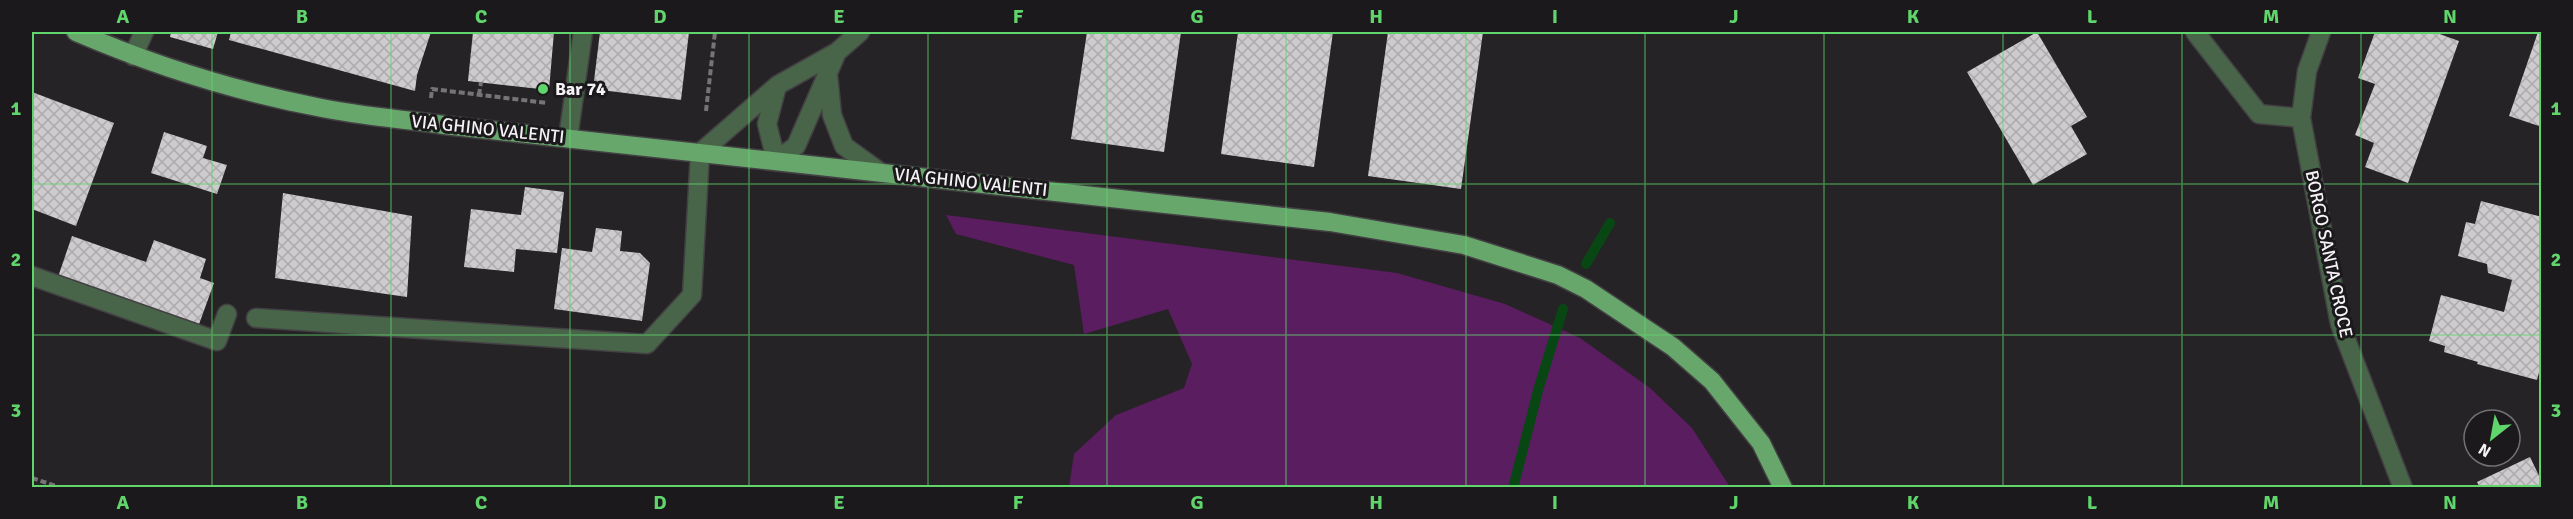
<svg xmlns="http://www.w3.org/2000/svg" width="2573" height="519" viewBox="0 0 2573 519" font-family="Signika,sans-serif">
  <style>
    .grass { fill: #5a1d60 }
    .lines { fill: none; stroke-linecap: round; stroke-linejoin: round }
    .stream { stroke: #084714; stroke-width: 10 }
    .building { fill: url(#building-cross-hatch) }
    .minor-casing { stroke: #434043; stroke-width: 21 }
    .major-casing { stroke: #434043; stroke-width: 21 }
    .path { stroke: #767476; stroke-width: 4; stroke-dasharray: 6 3; stroke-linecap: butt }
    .minor { stroke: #486549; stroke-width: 18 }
    .major { stroke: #68a76c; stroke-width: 18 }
    .grid { fill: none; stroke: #5fd56b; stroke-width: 1.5; stroke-opacity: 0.55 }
    .poi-dot { fill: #5fd56b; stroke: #1c191c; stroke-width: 2 }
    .labels { text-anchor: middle; stroke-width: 6; stroke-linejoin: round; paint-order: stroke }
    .poi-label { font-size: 18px; font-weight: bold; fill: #f5f3f5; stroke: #1c191c; text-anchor: start }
    .street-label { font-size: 18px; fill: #f5f3f5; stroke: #1c191c }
    .neatline { fill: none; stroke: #5fd56b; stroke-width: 2 }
    .grid-label { font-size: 20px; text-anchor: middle; font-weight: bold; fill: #5fd56b }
  </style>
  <defs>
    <pattern id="building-cross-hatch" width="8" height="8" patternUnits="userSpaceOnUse" patternTransform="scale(1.5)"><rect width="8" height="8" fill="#cecbcf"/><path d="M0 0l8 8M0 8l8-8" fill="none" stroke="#adaaae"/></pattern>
  </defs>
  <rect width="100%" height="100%" fill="#262326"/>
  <path class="grass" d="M946 215 1397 273 1505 304 1580 338 1650 388 1692 428 1730 487H1069L1074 454 1116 415 1184 388 1192 364 1168 309 1084 334 1074 265 956 234Z"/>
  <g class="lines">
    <path class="stream" d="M1586 264 1610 223
      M1513 488 1539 387 1563 309"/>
  </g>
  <path class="building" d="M171 32H218L213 49 170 37Z
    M231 32H431L417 75 415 91 229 40Z
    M473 32H554L549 90 468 81Z
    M600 32H689L681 100 593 89Z
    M1087 32H1181L1164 152 1071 139Z
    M1238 32H1333L1314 167 1221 154Z
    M1388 32H1483L1461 189 1368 176Z
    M2037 32 2087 117 2071 126 2087 154 2033 185 1967 72Z
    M2375 32H2434L2459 41 2408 183 2365 167 2374 143 2355 135 2375 84 2358 78Z
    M2538 32H2542V127L2509 116Z
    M32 92 114 123 76 226 32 209Z
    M164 132 207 146 203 158 227 165 217 194 151 173Z
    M525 187 564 192 557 253 516 249 514 272 464 267 471 209 521 215Z
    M283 193 412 216 407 297 275 278Z
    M2481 201 2542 217V361L2537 380 2477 364 2478 362 2444 352 2445 346 2429 341 2441 295 2504 312 2512 280 2488 273 2487 264 2458 256 2466 222 2475 224Z
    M596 228 622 231 620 251 640 253 650 263 642 321 554 309 562 248 592 252Z
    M72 236 146 262 154 240 206 259 200 278 214 283 198 327 58 277Z
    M2530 457 2542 482V488H2480L2477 482Z"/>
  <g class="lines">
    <g class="minor-casing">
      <path id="minor" d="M2195 32 2259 114 2301 118
        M2321 32 2307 71 2301 118 2340 324 2403 488
        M133 56 144 32
        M828 75 832 115 844 146 880 172
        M777 86 767 124 776 160 796 146 837 52
        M568 138 583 32
        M32 276 217 341 227 314
        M256 318 647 344 692 295 700 153 778 85 837 52 860 32"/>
    </g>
    <g class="major-casing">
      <path id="major" d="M76 32C153 65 234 91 317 107 359 116 402 119 444 125L1330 222 1464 245 1558 275 1586 289 1673 347 1712 381 1761 443 1783 488"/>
    </g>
    <path class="path" d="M479 95 481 82
      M431 98 432 89 547 103
      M706 111 715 32
      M32 478 62 488"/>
    <use href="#minor" class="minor"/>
    <use href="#major" class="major"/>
  </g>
  <path class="grid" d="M212 32V488M391 32V488M570 32V488M749 32V488M928 32V488M1107 32V488M1286 32V488M1466 32V488M1645 32V488M1824 32V488M2003 32V488M2182 32V488M2361 32V488M32 184H2542M32 335H2542"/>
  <circle class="poi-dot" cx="543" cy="89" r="6"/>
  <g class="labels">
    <g class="poi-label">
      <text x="555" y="95">Bar 74</text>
    </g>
    <g class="street-label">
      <text transform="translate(488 129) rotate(6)" y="6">VIA GHINO VALENTI</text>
      <text transform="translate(971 182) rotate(6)" y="6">VIA GHINO VALENTI</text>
      <text transform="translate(2329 254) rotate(78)" y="6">BORGO SANTA CROCE</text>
    </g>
  </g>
  <rect width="2573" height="519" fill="none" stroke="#1c191c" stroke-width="66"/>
  <g transform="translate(2492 438) rotate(211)"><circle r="28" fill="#1c191c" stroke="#737073" stroke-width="1.5"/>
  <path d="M0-4.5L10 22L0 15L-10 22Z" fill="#5fd56b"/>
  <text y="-9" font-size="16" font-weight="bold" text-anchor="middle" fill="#f5f3f5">N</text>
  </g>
  <rect x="33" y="33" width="2507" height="453" class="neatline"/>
  <g class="grid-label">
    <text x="123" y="23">A</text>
    <text x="302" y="23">B</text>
    <text x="481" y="23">C</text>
    <text x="660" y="23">D</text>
    <text x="839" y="23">E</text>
    <text x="1018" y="23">F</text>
    <text x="1197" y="23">G</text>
    <text x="1376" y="23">H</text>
    <text x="1555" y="23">I</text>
    <text x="1734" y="23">J</text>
    <text x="1913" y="23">K</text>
    <text x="2092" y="23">L</text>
    <text x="2271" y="23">M</text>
    <text x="2450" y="23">N</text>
    <text x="16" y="115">1</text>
    <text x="2556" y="115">1</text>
    <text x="16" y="266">2</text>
    <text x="2556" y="266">2</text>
    <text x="16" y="417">3</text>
    <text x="2556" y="417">3</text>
    <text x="123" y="509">A</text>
    <text x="302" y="509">B</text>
    <text x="481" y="509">C</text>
    <text x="660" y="509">D</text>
    <text x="839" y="509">E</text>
    <text x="1018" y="509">F</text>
    <text x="1197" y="509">G</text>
    <text x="1376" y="509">H</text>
    <text x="1555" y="509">I</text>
    <text x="1734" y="509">J</text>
    <text x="1913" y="509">K</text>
    <text x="2092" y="509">L</text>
    <text x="2271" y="509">M</text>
    <text x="2450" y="509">N</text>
  </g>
</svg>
